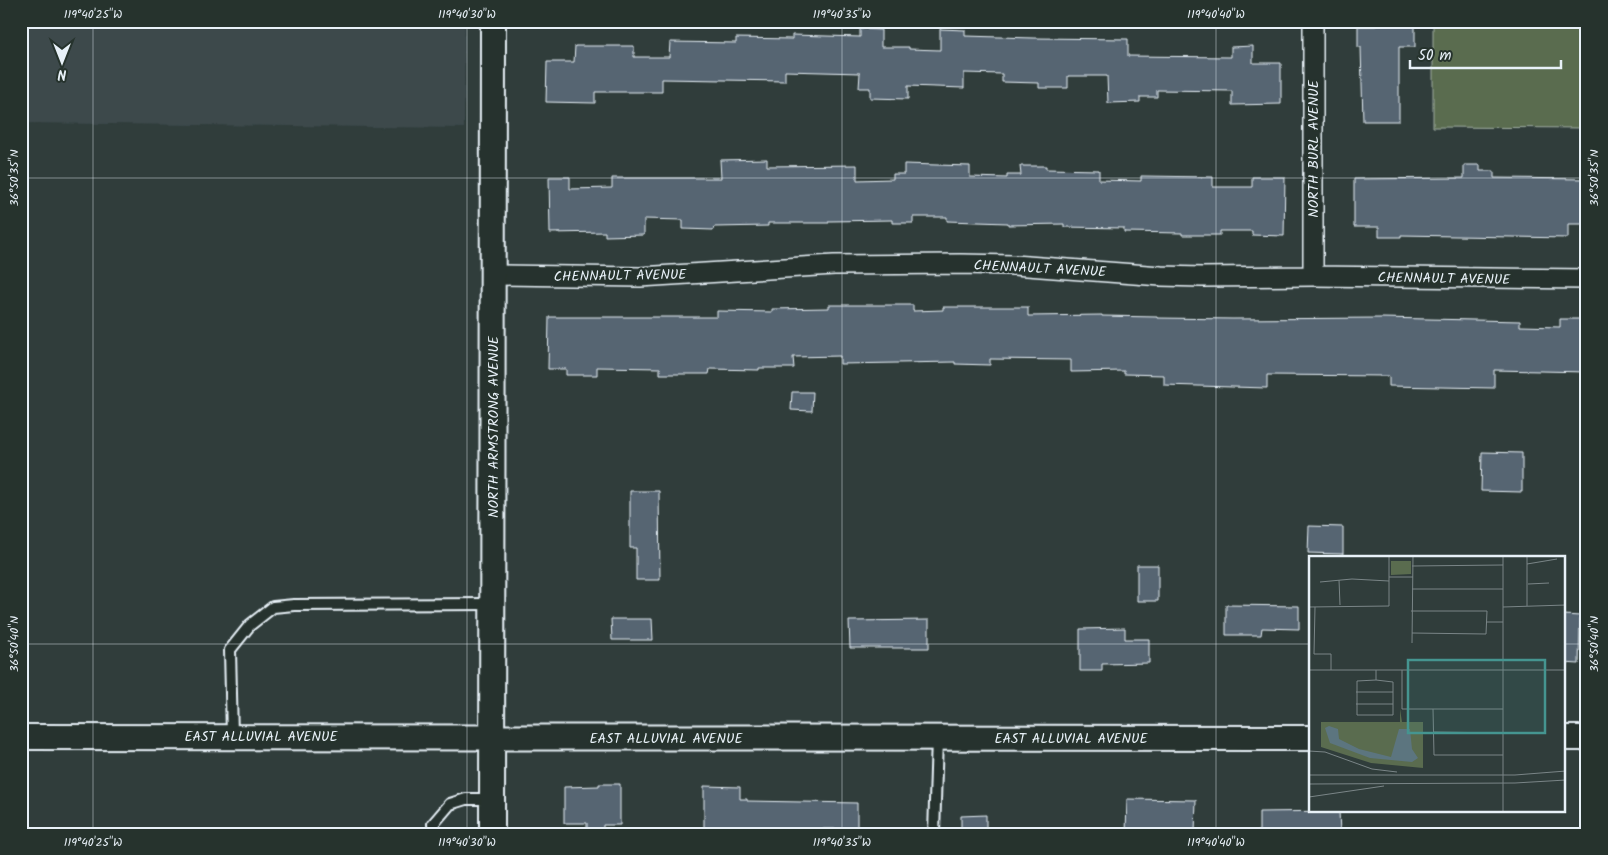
<svg xmlns="http://www.w3.org/2000/svg" width="1608" height="855" viewBox="0 0 1608 855" font-family="Kalam,sans-serif">
  <style>
    .built { fill: #3c494c }
    .green { fill: #5a6c4f; stroke: #a1aea4 }
    .building { fill: #576572; stroke: #e8f1f8 }
    .lines { fill: none; stroke-linecap: round; stroke-linejoin: round }
    .service-casing { stroke: #e8f1f8; stroke-width: 14 }
    .minor-casing { stroke: #e8f1f8; stroke-width: 22 }
    .tertiary-casing { stroke: #e8f1f8; stroke-width: 28 }
    .service { stroke: #26332d; stroke-width: 10 }
    .minor { stroke: #26332d; stroke-width: 19 }
    .tertiary { stroke: #26332d; stroke-width: 24 }
    .ticks { fill: none; stroke: #e8f1f8; stroke-width: 1; stroke-opacity: 0.45 }
    .labels { text-anchor: middle; stroke-width: 4.5; stroke-linejoin: round; paint-order: stroke }
    .street-label { font-size: 14px; fill: #e8f1f8; stroke: #26332d }
    .inset-road { fill: none; stroke: #7a8587; stroke-width: 1 }
    .view { fill: #459590; fill-opacity: 0.15; stroke: #459590; stroke-width: 2.5 }
    .inset-edge { fill: none; stroke: #e8f1f8; stroke-width: 2.5 }
    .neatline { fill: none; stroke: #e8f1f8; stroke-width: 2 }
    .ticks-label { font-size: 12px; text-anchor: middle; fill: #e8f1f8 }
  </style>
  <rect width="100%" height="100%" fill="#303d3b"/>
  <filter id="ink" filterUnits="userSpaceOnUse"><feTurbulence type="fractalNoise" baseFrequency=".02" numOctaves="2"/><feDisplacementMap in="SourceGraphic" scale="10" xChannelSelector="R" yChannelSelector="G"/><feConvolveMatrix kernelMatrix="1 2 1 2 8 2 1 2 1" color-interpolation-filters="sRGB"/></filter>
  <g filter="url(#ink)">
    <path class="built" d="M21 21H465L464 128 21 123Z"/>
    <path class="green" d="M1433 21H1587V128L1433 127Z"/>
    <path class="building" d="M1376 21H1415V47H1399V121H1363L1361 47H1358V26H1376Z
      M860 29 881 30V47H909V49L940 50V29L965 30V36L1033 38 1128 39V56L1231 57V47L1253 46V63H1281V104L1232 105V91L1157 90V97H1140V102L1108 103 1107 76H1068V88H1039V83L1002 82V74L964 73V88L908 86V99L870 98V88H859L860 73 785 71V81L662 79V92H595V103L546 102 547 62H574L575 46H634V57H669L670 42 736 43V38L792 39V35L860 37Z
      M767 159V166L857 165V180L893 179V174H904V164L970 166V177L1007 178V175H1021L1020 166H1046V169L1099 170V180L1141 181V176L1213 177V187H1252V177H1285L1284 236 1252 235V231H1220V235H1182V233L1124 232V228L1064 227V224L1008 225V223L947 221V217H913V223H892V220L829 221V223H768V226L714 227 713 230 683 229V220L644 219V235L605 236V232L550 233 549 177H570V189L612 188V178H721L720 160Z
      M1464 165H1480V171H1494V178L1587 179V224H1568V238L1401 235V237H1379V227H1354V179L1464 178Z
      M829 305H913V311L943 310V307H1028V316L1102 315V316L1157 317V318L1233 319 1382 318 1520 321V326L1560 327V319H1587V372L1494 370V388L1389 386V376L1267 375V388L1164 385V375L1124 374V371L1071 372V360L990 359V365L955 364V362L840 364V356L793 357 794 368H759V370L710 369 709 374H660V368L597 367V375H566V369H548L549 317H717V311L772 312V309L829 308Z
      M792 392H813L812 411 791 410Z
      M1482 452 1522 453V492L1481 491Z
      M630 491H659L660 580H636V548H630Z
      M1309 526 1343 527V554L1308 553Z
      M1137 565H1158V601H1137Z
      M1226 605 1299 606V629L1262 628 1261 635H1226Z
      M1564 615 1580 616 1579 664 1564 663Z
      M611 619H652L653 640H612Z
      M929 620V648H850L849 621Z
      M1125 628V639H1149V663L1102 664V671H1080V629Z
      M599 784H620V825H603V834H587V823H564V787L599 786Z
      M704 786 740 787V799H747V801L857 803V829H823V834H789L790 829H747V834H704Z
      M1127 799 1196 800 1195 833 1146 832V834H1126Z
      M1339 811 1340 834H1259V812Z
      M986 815V834H961V816Z"/>
    <g class="lines">
      <g class="service-casing">
        <path id="service" d="M232 736 230 650 250 625 273 607 294 605 492 604
          M434 834 433 824 450 804 466 799H492
          M934 834 937 738"/>
      </g>
      <g class="minor-casing">
        <path id="minor" d="M1313 21V276
          M493 275 640 277 834 265 960 264 1014 265 1161 276 1202 277 1313 276 1587 279"/>
      </g>
      <g class="tertiary-casing">
        <path id="tertiary" d="M21 737 1310 738
          M1564 738H1587
          M492 834 493 21"/>
      </g>
      <use href="#service" class="service"/>
      <use href="#minor" class="minor"/>
      <use href="#tertiary" class="tertiary"/>
    </g>
  </g>
  <path class="ticks" d="M93 21V834M467 21V834M842 21V834M1216 21V834M21 178H1587M21 644H1310M1564 644H1587"/>
  <g class="labels">
    <g class="street-label">
      <text transform="translate(1313 149) rotate(-90)" y="5">NORTH BURL AVENUE</text>
      <text transform="translate(1040 268) rotate(3)" y="5">CHENNAULT AVENUE</text>
      <text transform="translate(620 275) rotate(-1)" y="5">CHENNAULT AVENUE</text>
      <text transform="translate(1444 278) rotate(1)" y="5">CHENNAULT AVENUE</text>
      <text transform="translate(493 427) rotate(-90)" y="5">NORTH ARMSTRONG AVENUE</text>
      <text x="261" y="741">EAST ALLUVIAL AVENUE</text>
      <text x="666" y="743">EAST ALLUVIAL AVENUE</text>
      <text x="1071" y="743">EAST ALLUVIAL AVENUE</text>
    </g>
  </g>
  <g transform="translate(1309 556)">
    <rect width="256" height="256" fill="#303d3b"/>
    <path d="M82 5H102V18L82 19ZM91 153 93 166H114V212L62 207 12 191V166H91Z" fill="#5a6c4f"/>
    <path d="M20 170 29 173 30 183 50 193 82 201 90 173H101L103 193 109 202 103 206 61 202 21 187 16 172Z" fill="#5c757f"/>
    <path class="inset-road" d="M218 0V50M218 8 248 3M103 10 194 9M80 21H104M30 24 31 49M11 26 43 23 80 25M219 28 240 27M103 33H194M0 51 80 50V0M6 51 5 98H22V114M194 51 257 49M102 55H178L177 78 103 77M178 66H194M103 87 104 0M0 114H257M93 114V153H194M67 124 84 126V159H48V125L67 124V114M47 136H84M47 148H84M124 153 125 199H194M124 176 194 177M0 195 16 196 63 213 88 216M0 219H206L257 215M0 228 206 227 257 224M0 241 75 230M194 256V0"/>
    <path class="view" d="M99 104H236V177H99Z"/>
    <rect width="256" height="256" class="inset-edge"/>
  </g>
  <rect width="1608" height="855" fill="none" stroke="#26332d" stroke-width="55"/>
  <g transform="translate(62 62) rotate(180)" stroke="#26332d" stroke-width="4" paint-order="stroke">
  <path d="M0-4L9 19L0 12L-9 19Z" fill="#e8f1f8"/>
  <text y="-8" font-size="14" font-weight="bold" text-anchor="middle" fill="#e8f1f8">N</text>
  </g>
  <path d="M1410 60v8h151v-8" fill="none" stroke="#e8f1f8" stroke-width="2.5"/>
  <text x="1418" y="60" font-size="15" fill="#e8f1f8" stroke="#26332d" stroke-width="4" paint-order="stroke">50 m</text>
  <rect x="28" y="28" width="1552" height="800" class="neatline"/>
  <g class="ticks-label">
    <text x="93" y="18">119°40'25"W</text>
    <text x="467" y="18">119°40'30"W</text>
    <text x="842" y="18">119°40'35"W</text>
    <text x="1216" y="18">119°40'40"W</text>
    <text transform="translate(1594 178) rotate(-90)" y="4">36°50'35"N</text>
    <text transform="translate(14 178) rotate(-90)" y="4">36°50'35"N</text>
    <text transform="translate(1594 644) rotate(-90)" y="4">36°50'40"N</text>
    <text transform="translate(14 644) rotate(-90)" y="4">36°50'40"N</text>
    <text x="93" y="846">119°40'25"W</text>
    <text x="467" y="846">119°40'30"W</text>
    <text x="842" y="846">119°40'35"W</text>
    <text x="1216" y="846">119°40'40"W</text>
  </g>
</svg>
